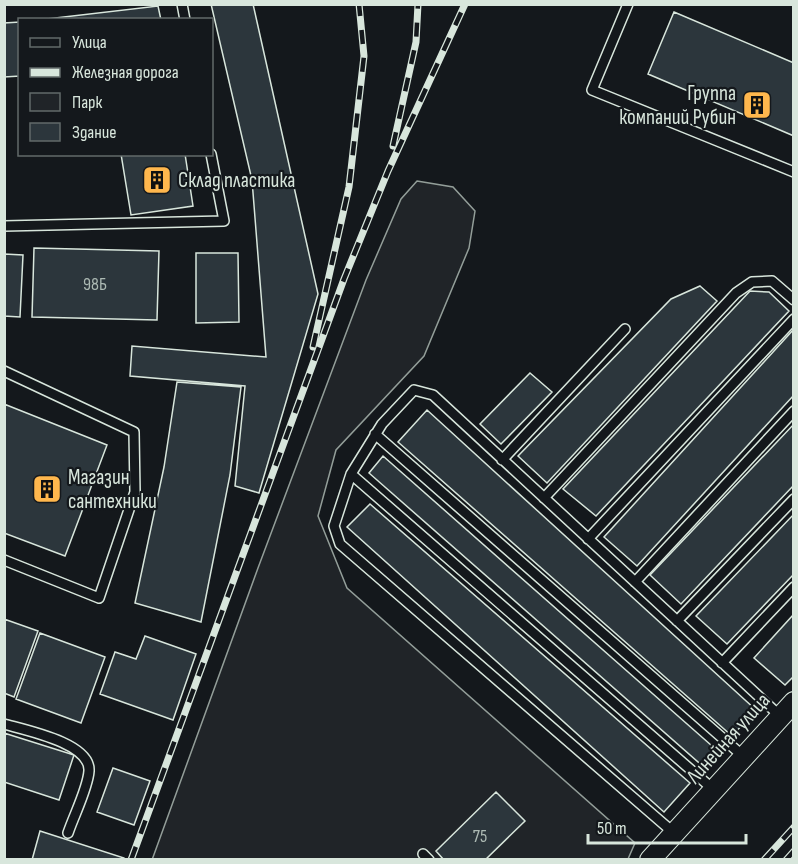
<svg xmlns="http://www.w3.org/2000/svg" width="798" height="864" viewBox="0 0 798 864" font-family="'Sofia Sans Condensed',sans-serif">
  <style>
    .green { fill: #202428; stroke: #939e99; stroke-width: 1.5 }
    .building { fill: #2c363c; stroke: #d8e6dc; stroke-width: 1.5 }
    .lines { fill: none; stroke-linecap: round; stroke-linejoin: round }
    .lane-casing { stroke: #d8e6dc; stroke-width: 12 }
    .street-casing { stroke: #d8e6dc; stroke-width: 22 }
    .lane { stroke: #14181c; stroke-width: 9 }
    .street { stroke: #14181c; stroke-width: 20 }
    .rail-casing { stroke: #d8e6dc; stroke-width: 7 }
    .rail { stroke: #14181c; stroke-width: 4.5; stroke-dasharray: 14; stroke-linecap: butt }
    .labels { text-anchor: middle; stroke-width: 4.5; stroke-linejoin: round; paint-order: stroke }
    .number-label { font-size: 18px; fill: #adbab4 }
    .poi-label { font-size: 21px; fill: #d8e6dc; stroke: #14181c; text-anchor: start }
    .street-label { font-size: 21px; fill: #d8e6dc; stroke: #14181c }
  </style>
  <rect width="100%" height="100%" fill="#14181c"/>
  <path class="green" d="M417 181 453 187 475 211 469 248 424 356 336 450 318 516 347 588 635 843 628 859 152 860 258 568 366 280 401 199Z"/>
  <path class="building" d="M211 4H253L318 294 259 493 235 486 245 386 130 376 132 346 266 357 252 180Z
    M158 6 161 20H38Z
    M674 12 794 63V136L648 74Z
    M20 22V76L4 77V23Z
    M121 154H185L193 206 131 215Z
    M34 248 159 251 157 320 32 317Z
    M196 253H238L239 322 196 323Z
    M4 254 23 255 20 317 4 316Z
    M700 286 717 301 547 483 518 456 671 299Z
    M750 291 769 292 789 311 596 516 563 489Z
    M794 329V395L637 566 604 537Z
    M530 373 552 392 501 444 480 424Z
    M177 382 241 387 230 475 201 622 135 603 164 467Z
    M4 404 107 445 65 556 4 533Z
    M427 410 756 710 732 736 398 442Z
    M794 424V485L681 604 650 575Z
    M383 456 720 753 706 769 369 473Z
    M370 504 690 783 664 812 347 527Z
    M794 514V574L727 644 696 616Z
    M794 614V676L785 685 754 658Z
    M4 619 38 631 14 697 4 693Z
    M40 633 105 657 81 723 16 699Z
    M145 636 196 654 173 720 100 694 115 652 136 659Z
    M4 733 74 755 59 800 4 782Z
    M113 768 150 781 134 825 97 812Z
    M496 792 525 821 485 860H444L436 851Z
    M40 831 124 858V860H32Z"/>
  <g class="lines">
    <g class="lane-casing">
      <path id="lane" d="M182 4 185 20
        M628 4 592 90 794 172
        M4 226 224 221 211 154
        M4 371 134 432 135 492 99 598 4 560
        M375 434 743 756
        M502 460 625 329
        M351 474 714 790
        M544 498 736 293 752 282 772 281 794 300
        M588 539 794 319
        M635 582 794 411
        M677 621 794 499
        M722 663 794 587
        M4 724C25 730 91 743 89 771 88 788 74 815 68 833
        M674 833 340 544 334 526 351 474 382 424 414 390 433 395 780 716
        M423 854 429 860"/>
    </g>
    <g class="street-casing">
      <path id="street" d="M650 860 794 702"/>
    </g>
    <use href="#lane" class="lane"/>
    <use href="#street" class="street"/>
    <g class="rail-casing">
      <path id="rail" d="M393 146 416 42 418 4
        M313 347 349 187 364 56 359 4
        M131 860 344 279 388 171 465 4
        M764 860 794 827
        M786 860 794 851"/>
    </g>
    <use href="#rail" class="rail"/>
  </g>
  <defs>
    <g id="building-square" transform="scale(1.5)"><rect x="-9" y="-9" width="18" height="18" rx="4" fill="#ffb74d" stroke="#14181c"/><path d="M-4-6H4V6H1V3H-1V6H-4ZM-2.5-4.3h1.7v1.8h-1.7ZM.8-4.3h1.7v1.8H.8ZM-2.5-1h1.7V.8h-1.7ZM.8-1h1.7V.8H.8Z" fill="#111"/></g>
  </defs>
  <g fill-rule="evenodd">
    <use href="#building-square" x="757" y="105"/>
    <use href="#building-square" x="157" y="180"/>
    <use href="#building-square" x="47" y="489"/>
  </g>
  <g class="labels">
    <g class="number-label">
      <text x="95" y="290">98Б</text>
      <text x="480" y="842">75</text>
    </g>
    <g class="poi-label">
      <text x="736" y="100" text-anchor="end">Группа<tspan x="736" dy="24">компаний Рубин</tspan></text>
      <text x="178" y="187">Склад пластика</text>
      <text x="68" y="484">Магазин<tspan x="68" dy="24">сантехники</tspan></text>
    </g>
    <g class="street-label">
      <text transform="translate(728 738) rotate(-48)" y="7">Линейная улица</text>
    </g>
  </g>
  <rect width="798" height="864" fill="none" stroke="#d8e6dc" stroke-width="12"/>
  <rect x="18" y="18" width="195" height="138" fill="#14181c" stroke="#626a69" stroke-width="1.5"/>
  <rect x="30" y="38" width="30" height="9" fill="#14181c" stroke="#626a69" stroke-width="1.5"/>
  <text x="72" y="48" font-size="18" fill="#d8e6dc">Улица</text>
  <rect x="30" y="68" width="30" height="9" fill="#d8e6dc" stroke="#626a69" stroke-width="1.5"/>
  <text x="72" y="78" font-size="18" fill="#d8e6dc">Железная дорога</text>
  <rect x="30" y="93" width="30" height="18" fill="#202428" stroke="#626a69" stroke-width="1.5"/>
  <text x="72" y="108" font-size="18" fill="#d8e6dc">Парк</text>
  <rect x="30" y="123" width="30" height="18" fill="#2c363c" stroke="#626a69" stroke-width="1.5"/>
  <text x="72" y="138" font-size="18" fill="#d8e6dc">Здание</text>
  <path d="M588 834v9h158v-9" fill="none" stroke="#d8e6dc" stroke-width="3"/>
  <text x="597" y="834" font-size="18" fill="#d8e6dc" stroke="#14181c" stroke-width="4.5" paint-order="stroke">50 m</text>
</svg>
